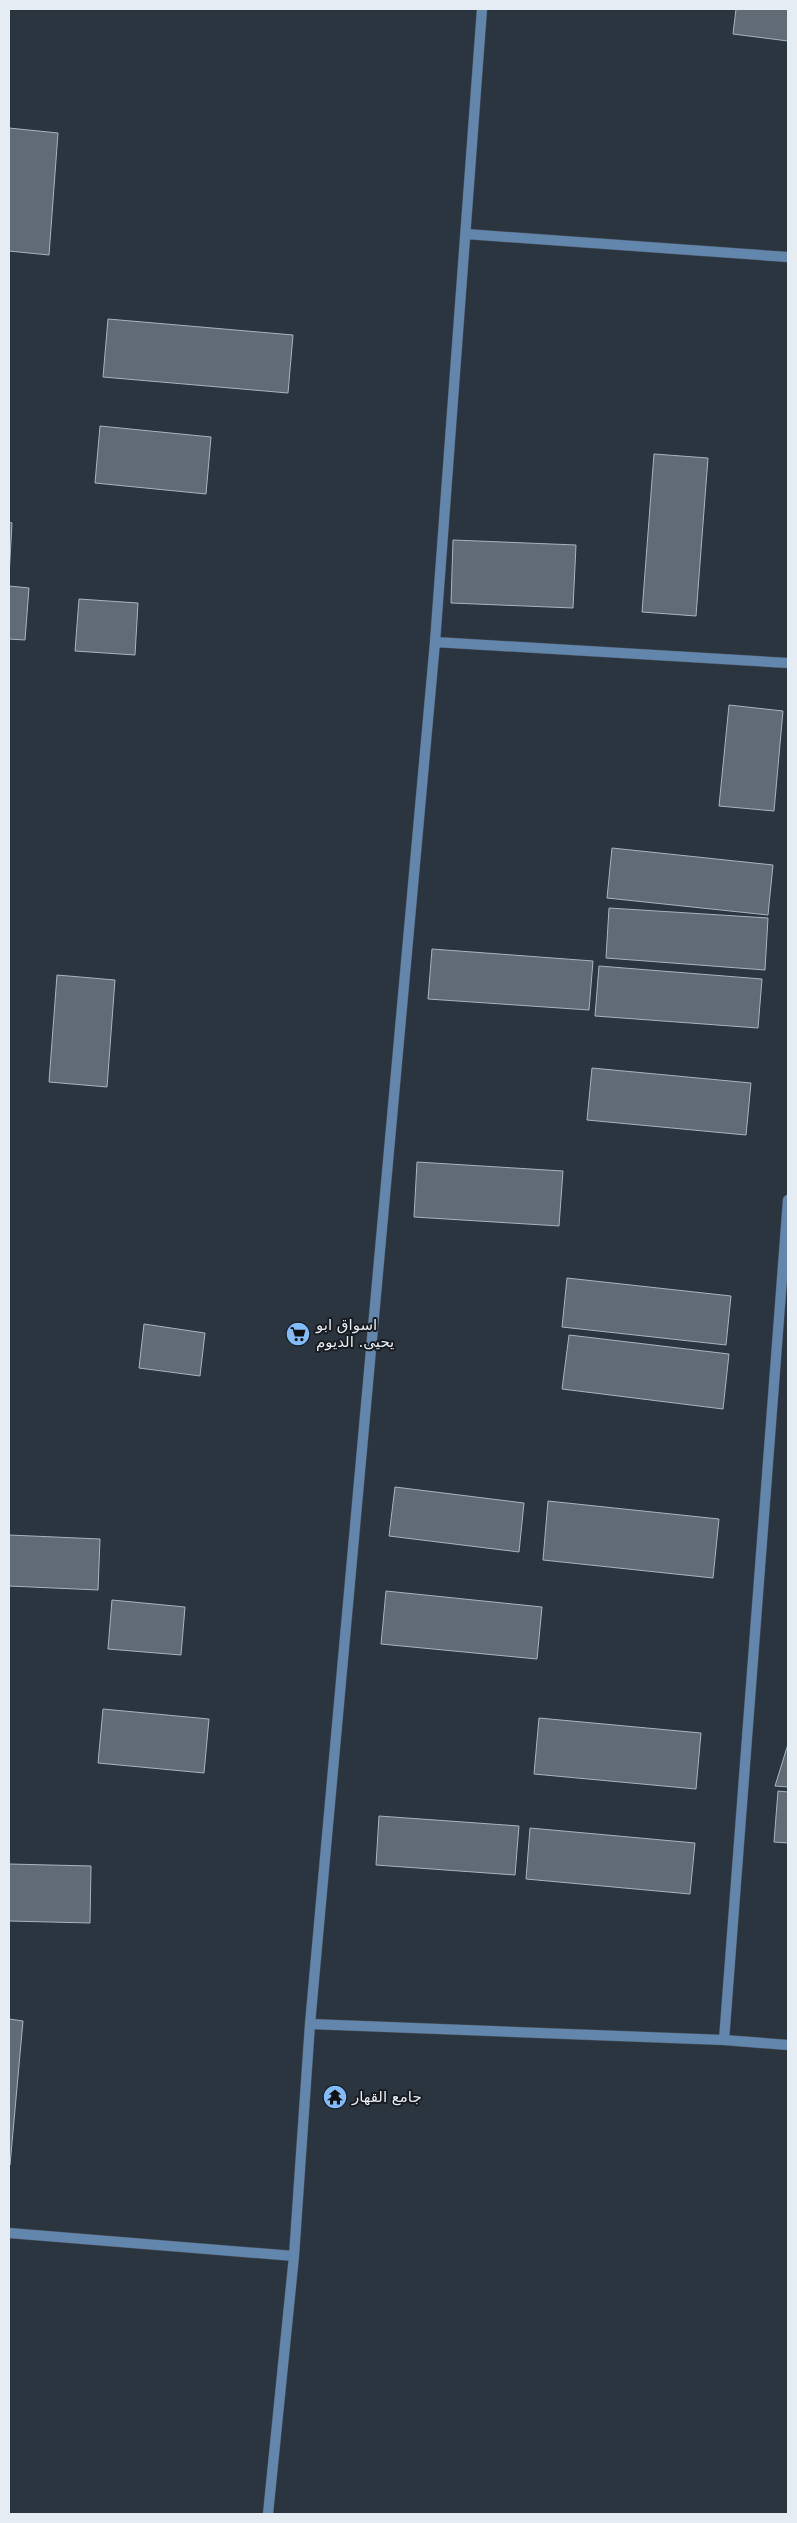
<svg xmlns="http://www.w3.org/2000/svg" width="797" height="2523" viewBox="0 0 797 2523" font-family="'DejaVu Sans',Vazirmatn,sans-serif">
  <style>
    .building { fill: #606b76; stroke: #a8b4c1 }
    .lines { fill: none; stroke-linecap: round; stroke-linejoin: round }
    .street-casing { stroke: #49525c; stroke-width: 11 }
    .street { stroke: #6386ad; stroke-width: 10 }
    .labels { text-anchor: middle; stroke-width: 4; stroke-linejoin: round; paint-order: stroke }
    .poi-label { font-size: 15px; fill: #e6ecf3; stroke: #181c21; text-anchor: start }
  </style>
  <rect width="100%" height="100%" fill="#2b353f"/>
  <path class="building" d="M736 9H788V41L733 34Z
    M9 128 58 133 49 255 9 251Z
    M108 319 293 335 288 393 103 377Z
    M100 426 211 437 206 494 95 483Z
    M654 454 708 458 696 616 642 612Z
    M9 522 12 523 9 577Z
    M453 540 576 545 573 608 451 603Z
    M9 586 29 588 25 640 9 639Z
    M79 599 138 603 135 655 75 651Z
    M729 705 783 711 774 811 719 806Z
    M612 848 773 865 768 915 607 898Z
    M609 908 768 918 765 970 606 958Z
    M432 949 593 961 589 1010 428 999Z
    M599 966 762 979 758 1028 595 1016Z
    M57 975 115 980 107 1087 49 1082Z
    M592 1068 751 1083 746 1135 587 1120Z
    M417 1162 563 1171 559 1226 414 1217Z
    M567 1278 731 1296 726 1345 562 1327Z
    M144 1324 205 1333 200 1376 139 1368Z
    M569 1335 729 1354 723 1409 562 1389Z
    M395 1487 524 1503 519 1552 389 1536Z
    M548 1501 719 1519 713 1578 543 1560Z
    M9 1535 100 1539 98 1590 9 1586Z
    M386 1591 542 1607 537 1659 381 1644Z
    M112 1600 185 1607 181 1655 108 1649Z
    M103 1709 209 1719 204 1773 98 1763Z
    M539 1718 701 1733 696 1789 534 1774Z
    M788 1744V1787L775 1786Z
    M778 1791 788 1792V1843L774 1842Z
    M379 1816 519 1826 515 1875 376 1865Z
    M530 1828 695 1843 690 1894 526 1879Z
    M9 1864 91 1866 90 1923 9 1921Z
    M9 2019 23 2021 10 2165 9 2164Z"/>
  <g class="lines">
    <g class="street-casing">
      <path id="street" d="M466 234 788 257
        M435 642 788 663
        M310 2024 724 2040 788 2045
        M724 2040 788 1200
        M9 2233 294 2256
        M268 2514 294 2256 310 2024 435 642 482 9"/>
    </g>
    <use href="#street" class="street"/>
  </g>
  <defs>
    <g id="supermarket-disc" transform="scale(1.25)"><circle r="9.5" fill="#82bcfa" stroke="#181c21"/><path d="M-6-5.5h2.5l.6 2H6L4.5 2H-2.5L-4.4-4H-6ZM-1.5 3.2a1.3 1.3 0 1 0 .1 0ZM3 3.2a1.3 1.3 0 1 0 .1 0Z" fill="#111"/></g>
    <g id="temple-disc" transform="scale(1.25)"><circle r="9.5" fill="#82bcfa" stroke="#181c21"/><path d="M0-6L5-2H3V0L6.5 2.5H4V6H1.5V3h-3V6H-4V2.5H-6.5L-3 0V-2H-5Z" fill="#111"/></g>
  </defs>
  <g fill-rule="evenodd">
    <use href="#supermarket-disc" x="298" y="1334"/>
    <use href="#temple-disc" x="335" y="2097"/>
  </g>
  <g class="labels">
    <g class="poi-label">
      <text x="316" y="1330">اسواق ابو<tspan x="316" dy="17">يحيى. الديوم</tspan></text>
      <text x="352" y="2102">جامع القهار</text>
    </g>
  </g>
  <rect width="797" height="2523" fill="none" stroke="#e6ecf3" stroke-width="20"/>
</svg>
